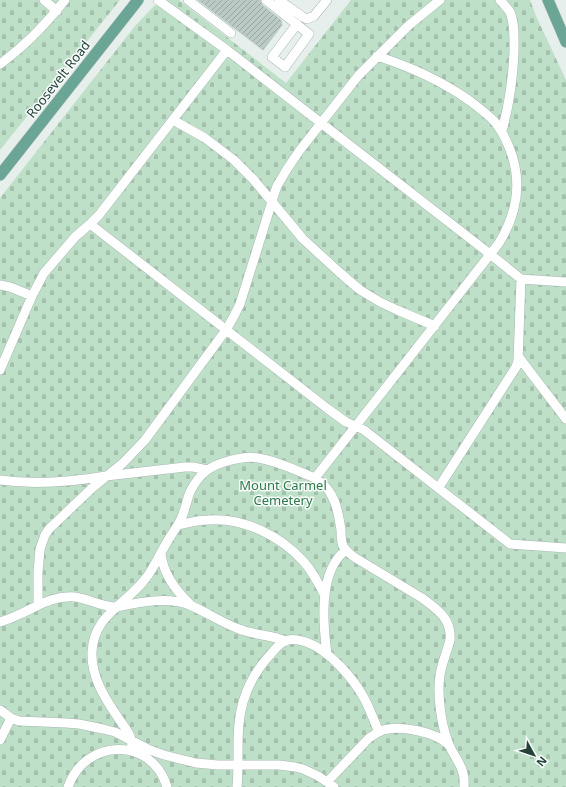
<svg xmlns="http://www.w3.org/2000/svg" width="566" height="787" viewBox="0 0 566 787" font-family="'Noto Sans',sans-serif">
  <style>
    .cemetery { fill: url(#cemetery-stones) }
    .building { fill: url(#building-hatch); stroke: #b8c9c2 }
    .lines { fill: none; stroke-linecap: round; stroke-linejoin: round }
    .minor-casing { stroke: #a8b8b2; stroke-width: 10 }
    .major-casing { stroke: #c2cac8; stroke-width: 12 }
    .minor { stroke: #fff; stroke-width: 9 }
    .major { stroke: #6aa596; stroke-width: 11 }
    .labels { text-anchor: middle; stroke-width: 3; stroke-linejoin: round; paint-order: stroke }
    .street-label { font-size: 13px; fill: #24423a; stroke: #f7fbf9 }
    .park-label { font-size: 13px; fill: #2d7a4b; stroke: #f7fbf9 }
  </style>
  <defs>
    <pattern id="cemetery-stones" width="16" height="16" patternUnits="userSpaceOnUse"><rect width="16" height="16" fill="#bfe0c8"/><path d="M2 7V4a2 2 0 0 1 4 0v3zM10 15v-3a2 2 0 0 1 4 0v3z" fill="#a4c1ad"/></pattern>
    <pattern id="building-hatch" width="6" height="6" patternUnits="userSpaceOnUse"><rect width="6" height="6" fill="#bbcac4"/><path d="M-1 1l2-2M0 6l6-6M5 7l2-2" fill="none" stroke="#98a6a0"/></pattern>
  </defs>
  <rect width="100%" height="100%" fill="#e6efeb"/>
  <path class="cemetery" d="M0 0H120L0 150Z
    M163 0H179L286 83 351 0H530L536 16 566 80V787H0V198L135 26 154 6 159 4Z"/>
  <path class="building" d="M198 0H260L262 5 281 20 282 25 263 50Z"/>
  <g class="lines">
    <g class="minor-casing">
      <path id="minor" d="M44 0 57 11
        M158 0 227 50
        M188 0 231 33
        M266 0 309 34 285 67 272 57 297 24
        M279 0 303 17 307 19 314 16 327 0
        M500 0C504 4 507 8 510 12 515 24 514 39 514 52 513 79 509 105 502 131
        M0 64C25 46 46 24 65 0
        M173 120 205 138 234 160 253 179 303 239 339 272 360 290 380 302 397 310 435 326
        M566 282 521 279 490 254 227 50 99 215 90 224 328 409 346 422 364 430 510 544 566 548
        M0 285 10 287 32 296
        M518 356 566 419
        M0 370 32 296 44 273 75 237 90 224
        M315 478 499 243C518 212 523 181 509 147 505 137 501 129 494 121 487 114 478 107 470 101 442 81 411 67 377 56
        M0 480C35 485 71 482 106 476 133 473 159 470 185 467H193L207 470
        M439 487 516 367 518 361 521 279
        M178 525C188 523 198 520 208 520 243 517 281 536 304 562 313 572 319 584 325 596
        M161 553C163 574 175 590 190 604
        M38 604V572L40 549 45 535 49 529 92 488 123 463 145 440 226 330 234 316 240 304 274 195 277 186 287 169 300 150 358 76 408 26 430 8 440 0
        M0 622C7 620 14 617 20 614 38 606 54 595 75 597 89 599 102 607 117 607 140 602 169 596 192 606 208 613 222 623 239 629 254 635 271 635 286 641
        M327 654C323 624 318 571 346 550
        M0 710 11 718 19 721 66 723 79 724 103 729 115 732 150 750 164 755 196 763 218 765H279L295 767 303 769 318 776 327 782 334 787
        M0 740 11 718
        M132 751C132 747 132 743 131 739 129 731 121 723 117 716 104 697 91 676 92 652 94 614 126 605 146 578 154 568 159 555 166 544 170 536 176 529 180 521 185 512 186 502 190 492 199 474 209 466 228 461 239 458 248 456 258 458 278 461 297 471 315 478 335 490 338 510 341 530 341 535 341 541 343 546 346 551 350 554 354 557L422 598C437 609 452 619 450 640 447 651 442 663 440 675 437 693 441 724 448 742 454 759 466 766 464 787
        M327 782 369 738C373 735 378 732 383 730 401 725 436 732 449 745
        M68 787C85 738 152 736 167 787
        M237 787C238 776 238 765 238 754 238 735 238 720 243 702 248 685 257 669 270 655 274 650 279 644 285 641 292 638 300 640 306 642 329 650 353 678 364 698 370 709 374 721 379 732"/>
    </g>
    <g class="major-casing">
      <path id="major" d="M548 0 566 42
        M0 175 138 0"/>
    </g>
    <use href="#minor" class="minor"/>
    <use href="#major" class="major"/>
  </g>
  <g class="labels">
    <g class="street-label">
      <text transform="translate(58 79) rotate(-52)" y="5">Roosevelt Road</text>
    </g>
    <g class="park-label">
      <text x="283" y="490">Mount Carmel<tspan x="283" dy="15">Cemetery</tspan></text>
    </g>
  </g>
  <g transform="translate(534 755) rotate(130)" stroke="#f7fbf9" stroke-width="3" paint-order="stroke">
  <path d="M0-3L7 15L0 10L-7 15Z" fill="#24423a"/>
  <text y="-6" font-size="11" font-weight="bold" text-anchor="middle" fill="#24423a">N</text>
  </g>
</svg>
